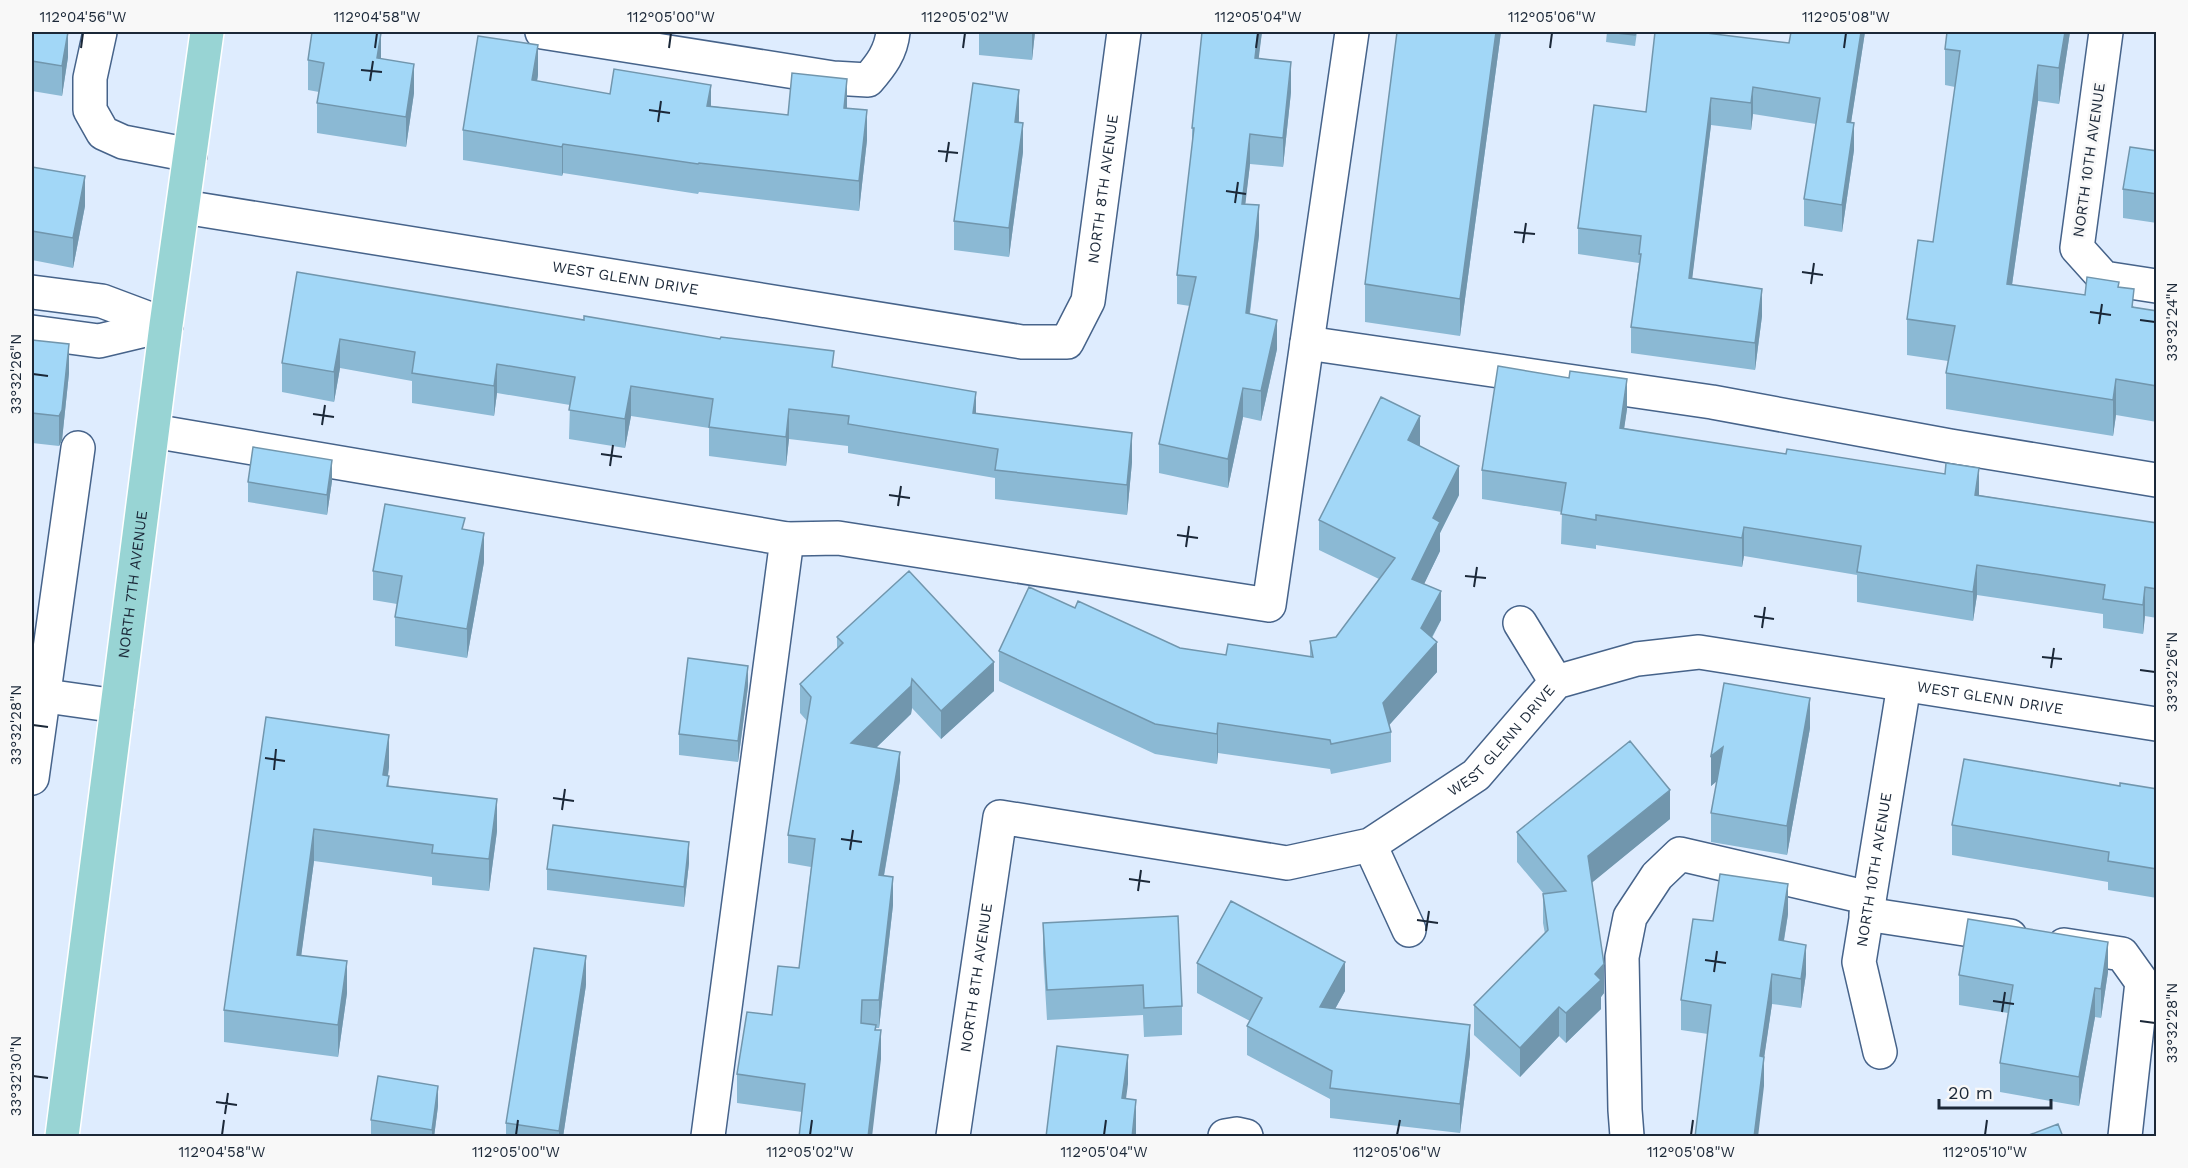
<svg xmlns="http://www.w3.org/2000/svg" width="2188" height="1168" viewBox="0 0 2188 1168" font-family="'Work Sans',sans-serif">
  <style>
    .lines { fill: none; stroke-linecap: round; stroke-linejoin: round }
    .minor-casing { stroke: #46638a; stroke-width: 36 }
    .major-casing { stroke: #fff; stroke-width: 36 }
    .minor { stroke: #fff; stroke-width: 33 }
    .major { stroke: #98d4d4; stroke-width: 33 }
    .wall { fill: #8bb9d4 }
    .shaded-wall { fill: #7196ad }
    .building { fill: #a2d7f7; stroke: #7196ad; stroke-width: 1.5 }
    .ticks { fill: none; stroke: #1b2838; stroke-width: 2 }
    .labels { text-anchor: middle; stroke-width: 5; stroke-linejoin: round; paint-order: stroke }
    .street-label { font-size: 15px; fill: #1b2838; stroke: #f8f8f8 }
    .neatline { fill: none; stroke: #1b2838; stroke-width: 2 }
    .ticks-label { font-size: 15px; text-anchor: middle; fill: #1b2838 }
  </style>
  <rect width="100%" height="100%" fill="#deecfe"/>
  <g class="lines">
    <g class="minor-casing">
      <g id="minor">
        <path d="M100 32 90 78V110L103 133 123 142 190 155"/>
        <path d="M542 32 833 78 868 80C881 65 891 52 893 32"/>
        <path d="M2106 32 2077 248 2104 278 2156 286"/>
        <path id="s1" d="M184 207 1022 342H1067L1088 301 1124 32"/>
        <path d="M32 292 102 301 166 325"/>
        <path d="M32 332 99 341 166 325"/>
        <path d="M1307 343 1712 402 1950 446 2156 480"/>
        <path d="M153 431 787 539 708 1136"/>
        <path d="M787 539 838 538 1269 605 1352 32"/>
        <path d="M1520 623 1556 682"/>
        <path d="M32 694 117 706"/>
        <path d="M32 778 78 448"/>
        <path d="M1370 845 1409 930"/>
        <path d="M1866 914 2010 936"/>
        <path d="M2064 945 2122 954 2142 982 2125 1136"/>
        <path id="s2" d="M1880 1052 1859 962 1904 685"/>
        <path id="s3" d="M953 1136 1000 817 1287 863 1370 845 1476 775 1556 682 1637 659 1699 652 2156 724"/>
        <path d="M1225 1136 1237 1134 1246 1136"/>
        <path d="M1627 1136 1625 1110 1622 957 1630 917 1657 876 1680 854 1869 898"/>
      </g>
    </g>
    <g class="major-casing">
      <g id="major">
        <path id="s4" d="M62 1136 166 325 207 32"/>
      </g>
    </g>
    <use href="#minor" class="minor"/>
    <use href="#major" class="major"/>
  </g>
  <path class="wall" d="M32 32H68V57L62 96 32 91Z
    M979 32H1035L1032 60 979 55Z
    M1202 32H1262L1258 59 1291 92 1283 167 1250 164 1245 204 1259 235 1250 314 1277 349 1261 421 1243 417 1228 488 1159 473V444L1190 306 1177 304V275L1192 150V128Z
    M1397 32H1501L1460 336 1365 322V284Z
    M1607 32H1637L1635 46 1606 42Z
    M1791 32H1865L1851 122 1854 150 1842 232 1804 226V199L1816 124 1753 114 1751 130 1711 125 1692 278 1762 316 1755 370 1631 353V327L1639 263 1578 254V228L1646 112 1789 43Z
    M1947 32H2070L2059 104 2038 101 2012 285 2085 295 2119 287 2134 307 2157 311V422L2116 415 2113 436 1946 409V373L1948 361 1907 355V319L1933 242 1955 87 1945 85V49Z
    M381 59 414 93 406 147 317 133V103L319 92 308 90V60Z
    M538 75 537 81 610 94 788 115 847 108 867 140 859 211 699 192 698 194 563 173 562 176 463 160V130Z
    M1019 119V122L1023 152 1009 257 954 250V221Z
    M2157 151V223L2123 218V189Z
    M32 167 85 206 73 268 32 260Z
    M297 272 834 367 976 414 1132 462 1127 515 995 499V478L848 453V446L789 439 786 466 709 456V428L631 416 625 448 569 439 570 405 497 393 494 416 412 403V381L340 368 334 402 282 392V363Z
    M32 340 69 373 62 440 59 446 32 443Z
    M1569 378 1627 409 1624 428 1979 495 2157 523V618L2145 616 2143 634 2103 628V614L1977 595 1973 621 1857 602V575L1744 556 1742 567 1596 545V549L1561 544 1562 512 1482 499V470Z
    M1420 446 1459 495 1440 533V551L1424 584 1441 620 1432 638 1437 672 1389 725 1391 732V762L1331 774 1330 769 1218 753 1217 764 1155 754 999 681V651L1075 608 1180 648 1226 655 1310 657V641L1336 637 1379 579 1319 550V520Z
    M332 481 327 515 248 502V482Z
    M465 530 484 562 467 658 395 646V617L397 604 373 600V571Z
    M837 637 994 691 941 739 912 708 911 714 876 748 900 780 884 876 893 905 879 1028H876L881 1059 802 1112 737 1103V1074L799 968 811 867 788 863V835L807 721 800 713V684L837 649Z
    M748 686 738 762 679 755V734Z
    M266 717 389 767 388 776 389 786 497 831 489 891 432 885V877L314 861 301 956 347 993 338 1057 224 1042V1010Z
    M1810 728 1787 855 1711 842V813L1717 781 1711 786V756Z
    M2120 786 2157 789V898L2108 890V882L1952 855V825Z
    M1670 819 1592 882 1604 993 1601 997V1009L1566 1043 1559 1036 1520 1077 1474 1035V1005L1545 934 1543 923V894H1544L1517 862V832Z
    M689 863 684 907 547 890V869Z
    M1788 914 1784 941 1806 974 1801 1008 1772 1004 1764 1057V1086L1708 1034 1681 1030V1000L1713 921Z
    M1043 923 1182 1006V1035L1144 1037 1143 1015 1047 1020 1043 953Z
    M1197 963 1345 991 1335 1009 1470 1054 1460 1133 1330 1118V1099L1247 1055V1026L1250 1021 1197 993Z
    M2108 972 2101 1018 2095 1017 2079 1106 2000 1092V1063L2008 1013 1959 1005V975Z
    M586 985 563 1137H506V1123Z
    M438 1106 434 1137H371V1120Z"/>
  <path class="shaded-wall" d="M68 32V57L62 96V66Z
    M1032 32H1035L1032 60Z
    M1258 32H1262L1255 88V58Z
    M1496 32H1501L1460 336V299Z
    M1861 32H1865L1847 149V122Z
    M2065 32H2070L2059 104V68Z
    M381 33V62L377 58Z
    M538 45V75L532 110V80Z
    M1291 62V92L1283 167V138Z
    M414 64V93L406 147V117Z
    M2038 65V101L2007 320V284Z
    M847 79V109L844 108Z
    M711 85V114L707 106Z
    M1753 87V114L1751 130V103Z
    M1019 90V119L1015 151V122Z
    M1711 98V125L1689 305V278Z
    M867 110V140L859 211V181Z
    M1023 123V152L1009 257V228Z
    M1854 123V150L1842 232V205Z
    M1250 134V164L1242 233V204Z
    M563 144V173L562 176V147Z
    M85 176V206L73 268V238Z
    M1259 205V235L1246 342V313Z
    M1762 289V316L1755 370V343Z
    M1277 320V349L1261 421V391Z
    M340 339V368L334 402V372Z
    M69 344V373L62 440 59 446V416Z
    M497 364V393L494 416V386Z
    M1627 379V409L1620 457V428Z
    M2116 379V415L2113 436V400Z
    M631 386V416L625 448V419Z
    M1243 388V417L1228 488V459Z
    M976 392V421L973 413Z
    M789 409V439L786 466V437Z
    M1420 416V446L1408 470V440Z
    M1132 433V462L1127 515V485Z
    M332 460V481L327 515V495Z
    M1459 466V495L1440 533V551L1412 609V579L1433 518Z
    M1979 468V498L1975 495Z
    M1744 527V556L1742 567V538Z
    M484 533V562L467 658V629Z
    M1977 565V595L1973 621V592Z
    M2145 587V616L2143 634V605Z
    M1441 591V620L1421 657V628Z
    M1437 642V672L1383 732V703Z
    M994 662V691L941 739V711Z
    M748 666V686L738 762V741Z
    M912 679V708L911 714 851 772V743Z
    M1810 698V728L1787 855V826Z
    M1218 723V753L1217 764V734Z
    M389 735V767L383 807V775Z
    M1723 747V776L1711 786V756Z
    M900 752V780L879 904V875Z
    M1670 790V819L1588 886V856Z
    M497 799V831L489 891V859Z
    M314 829V861L297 987V955Z
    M689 842V863L684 907V887Z
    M893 877V905L879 1028V1000Z
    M1788 884V914L1779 970V940Z
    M2108 942V972L2101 1018V989Z
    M1806 945V974L1801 1008V979Z
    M586 956V985L563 1137H559V1131Z
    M347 961V993L338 1057V1025Z
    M1345 962V991L1320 1036V1007Z
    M1604 964V993L1601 997V1009L1566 1043V1013L1595 974Z
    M1772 974V1004L1760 1086V1056Z
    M2095 988V1017L2079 1106V1077Z
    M1559 1007V1036L1520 1077V1048Z
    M1470 1025V1054L1460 1133V1104Z
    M881 1030V1059L872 1137H868Z
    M1128 1055V1084L1122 1128V1098Z
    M1764 1057V1086L1758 1137H1754Z
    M438 1086V1106L434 1137H432V1130Z
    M1136 1100V1137H1132Z"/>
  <path class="building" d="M32 32H68L62 66 32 61Z
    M312 32H373L381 33 377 58 414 64 406 117 317 103 324 63 308 60Z
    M1202 32H1258L1255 58 1291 62 1283 138 1250 134 1242 204 1259 205 1246 313 1277 320 1261 391 1243 388 1228 459 1159 444 1196 277 1177 275 1194 128H1192Z
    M1397 32H1496L1460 299 1365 284Z
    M1606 32H1636L1635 35Z
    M1655 32H1698L1789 43 1791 32H1861L1847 122 1854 123 1842 205 1804 199 1820 98 1753 87 1751 103 1711 98 1689 278 1762 289 1755 343 1631 327 1641 254H1639L1641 236 1578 228 1594 105 1646 112Z
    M1947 32H2065L2059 68 2038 65 2007 284 2085 295 2087 277 2119 282 2118 287 2134 289 2132 307 2157 311V386L2116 379 2113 400 1946 373 1955 326 1907 319 1918 240 1933 242 1960 51 1945 49Z
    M478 36 538 45 532 80 610 94 614 69 711 85 707 106 788 115 792 73 847 79 844 108 867 110 859 181 699 163 698 164 563 144 562 147 463 130Z
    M973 83 1019 90 1015 122 1023 123 1009 228 954 221Z
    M2130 147 2157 151V194L2123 189Z
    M32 167 85 176 73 238 32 231Z
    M297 272 584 320V316L720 339 721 337 834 351 832 367 976 392 973 413 1132 433 1127 485 995 470 998 449 848 424 849 416 789 409 786 437 709 427 713 399 631 386 625 419 569 410 575 377 497 364 494 386 412 373 415 352 340 339 334 372 282 363Z
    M32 340 69 344 62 410 59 416 32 413Z
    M1498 366 1569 378 1570 371 1627 379 1620 428 1786 454 1787 449 1945 474 1946 463 1979 468 1975 495 2157 523V589L2145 587 2143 605 2103 599 2105 585 1977 565 1973 592 1857 572 1861 546 1744 527 1742 538 1596 515V520L1561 514 1566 483 1482 470Z
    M1381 397 1420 416 1408 440 1459 466 1433 518 1440 522 1412 579 1441 591 1421 628 1437 642 1383 703 1391 732 1331 744 1330 740 1218 723 1217 734 1155 724 999 651 1029 587 1075 608 1078 601 1180 648 1226 655 1228 644 1313 657 1310 641 1336 637 1395 558 1319 520Z
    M253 447 332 460 327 495 248 482Z
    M385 504 465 518 462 529 484 533 467 629 395 617 402 576 373 571Z
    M909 571 994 662 941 711 912 679 911 686 851 743 900 752 879 875 893 877 879 1000H862L861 1023 876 1025 875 1030H881L868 1137H799L805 1084 737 1074 747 1012 772 1015 778 966 799 968 815 839 788 835 811 697 800 684 843 643 837 637Z
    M688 658 748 666 738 741 679 734Z
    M1724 683 1810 698 1787 826 1711 813 1723 747 1711 756Z
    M266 717 389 735 383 775 389 776 387 786 497 799 489 859 432 853 433 845 314 829 297 955 347 961 338 1025 224 1010Z
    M1630 741 1670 790 1588 856 1604 964 1595 974 1601 980 1566 1013 1559 1007 1520 1048 1474 1005 1548 930 1543 894 1566 891 1517 832Z
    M1964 759 2120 786V783L2157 789V869L2108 861 2109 852 1952 825Z
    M553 825 689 842 684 887 547 869Z
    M1720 874 1788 884 1779 940 1806 945 1801 979 1772 974 1760 1056 1764 1057 1754 1137H1695L1711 1005 1681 1000 1693 919 1713 921Z
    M1231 901 1345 962 1320 1007 1470 1025 1460 1104 1330 1088 1332 1071 1247 1026 1262 998 1197 963Z
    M1178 916 1182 1006 1144 1008 1143 985 1047 990 1043 923Z
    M1968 919 2108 942 2101 989 2095 988 2079 1077 2000 1063 2013 985 1959 975Z
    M534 948 586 956 559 1131 506 1123Z
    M1057 1046 1128 1055 1122 1098 1136 1100 1132 1137H1046Z
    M378 1076 438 1086 432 1130 371 1120Z
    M2058 1124 2063 1137H2024Z"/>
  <path class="ticks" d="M81 48 83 33M375 48 377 33M669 48 671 33M963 48 965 33M1256 48 1258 33M1550 48 1552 33M1844 48 1846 33M361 70 382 72M370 81 373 61M649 110 670 113M658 122 661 101M938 151 958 153M946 162 949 142M1226 191 1246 194M1235 203 1238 182M1514 232 1535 234M1523 243 1526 223M1802 272 1823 275M1811 284 1814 263M2090 312 2111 315M2140 320 2155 322M2099 324 2102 304M33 374 48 376M313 414 334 417M322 425 325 405M601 454 622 457M610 466 613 445M889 495 910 498M898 506 901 486M1177 535 1198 538M1186 547 1189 526M1465 576 1486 578M1474 587 1477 567M1754 616 1774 619M1762 628 1765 607M2042 657 2062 659M2051 668 2054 648M2140 670 2155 672M33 725 48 727M265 758 285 761M274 770 276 749M553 798 574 801M562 810 565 789M841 839 862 842M850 850 853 830M1129 879 1150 882M1138 891 1141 870M1417 920 1438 923M1426 931 1429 911M1705 960 1726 963M1714 972 1717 951M1993 1001 2014 1004M2002 1012 2005 992M2140 1021 2155 1023M33 1076 48 1078M216 1102 237 1105M225 1114 228 1093M222 1135 224 1120M516 1135 518 1120M810 1135 812 1120M1104 1135 1106 1120M1397 1135 1400 1120M1691 1135 1693 1120M1985 1135 1987 1120"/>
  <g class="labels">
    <g class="street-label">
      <text transform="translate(2089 160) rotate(-82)" y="5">NORTH 10TH AVENUE</text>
      <text dy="5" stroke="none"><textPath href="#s1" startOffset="1053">NORTH 8TH AVENUE</textPath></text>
      <text dy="5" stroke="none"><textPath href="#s1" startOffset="447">WEST GLENN DRIVE</textPath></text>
      <text dy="5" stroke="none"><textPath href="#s4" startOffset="556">NORTH 7TH AVENUE</textPath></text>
      <text dy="5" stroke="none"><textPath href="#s3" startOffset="1389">WEST GLENN DRIVE</textPath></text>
      <text dy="5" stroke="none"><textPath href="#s3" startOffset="867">WEST GLENN DRIVE</textPath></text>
      <text dy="5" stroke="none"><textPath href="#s2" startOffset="186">NORTH 10TH AVENUE</textPath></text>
      <text dy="5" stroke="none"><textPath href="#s3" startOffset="160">NORTH 8TH AVENUE</textPath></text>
    </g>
  </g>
  <rect width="2188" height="1168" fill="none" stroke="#f8f8f8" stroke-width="66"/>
  <path d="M1939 1099v9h112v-9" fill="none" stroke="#1b2838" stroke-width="3"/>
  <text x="1948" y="1099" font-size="18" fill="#1b2838" stroke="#f8f8f8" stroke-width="4.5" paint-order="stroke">20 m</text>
  <rect x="33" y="33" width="2122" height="1102" class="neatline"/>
  <g class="ticks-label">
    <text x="83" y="22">112°04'56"W</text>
    <text x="377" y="22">112°04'58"W</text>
    <text x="671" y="22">112°05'00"W</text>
    <text x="965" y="22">112°05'02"W</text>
    <text x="1258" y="22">112°05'04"W</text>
    <text x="1552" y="22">112°05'06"W</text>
    <text x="1846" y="22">112°05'08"W</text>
    <text transform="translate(2172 322) rotate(-90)" y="5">33°32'24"N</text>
    <text transform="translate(16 374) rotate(-90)" y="5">33°32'26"N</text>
    <text transform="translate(2172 672) rotate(-90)" y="5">33°32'26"N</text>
    <text transform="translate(16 725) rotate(-90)" y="5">33°32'28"N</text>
    <text transform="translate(2172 1023) rotate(-90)" y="5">33°32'28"N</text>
    <text transform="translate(16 1076) rotate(-90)" y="5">33°32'30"N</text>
    <text x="222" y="1157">112°04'58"W</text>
    <text x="516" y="1157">112°05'00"W</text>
    <text x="810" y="1157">112°05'02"W</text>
    <text x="1104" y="1157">112°05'04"W</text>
    <text x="1397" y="1157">112°05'06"W</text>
    <text x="1691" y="1157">112°05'08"W</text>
    <text x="1985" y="1157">112°05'10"W</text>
  </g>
</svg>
